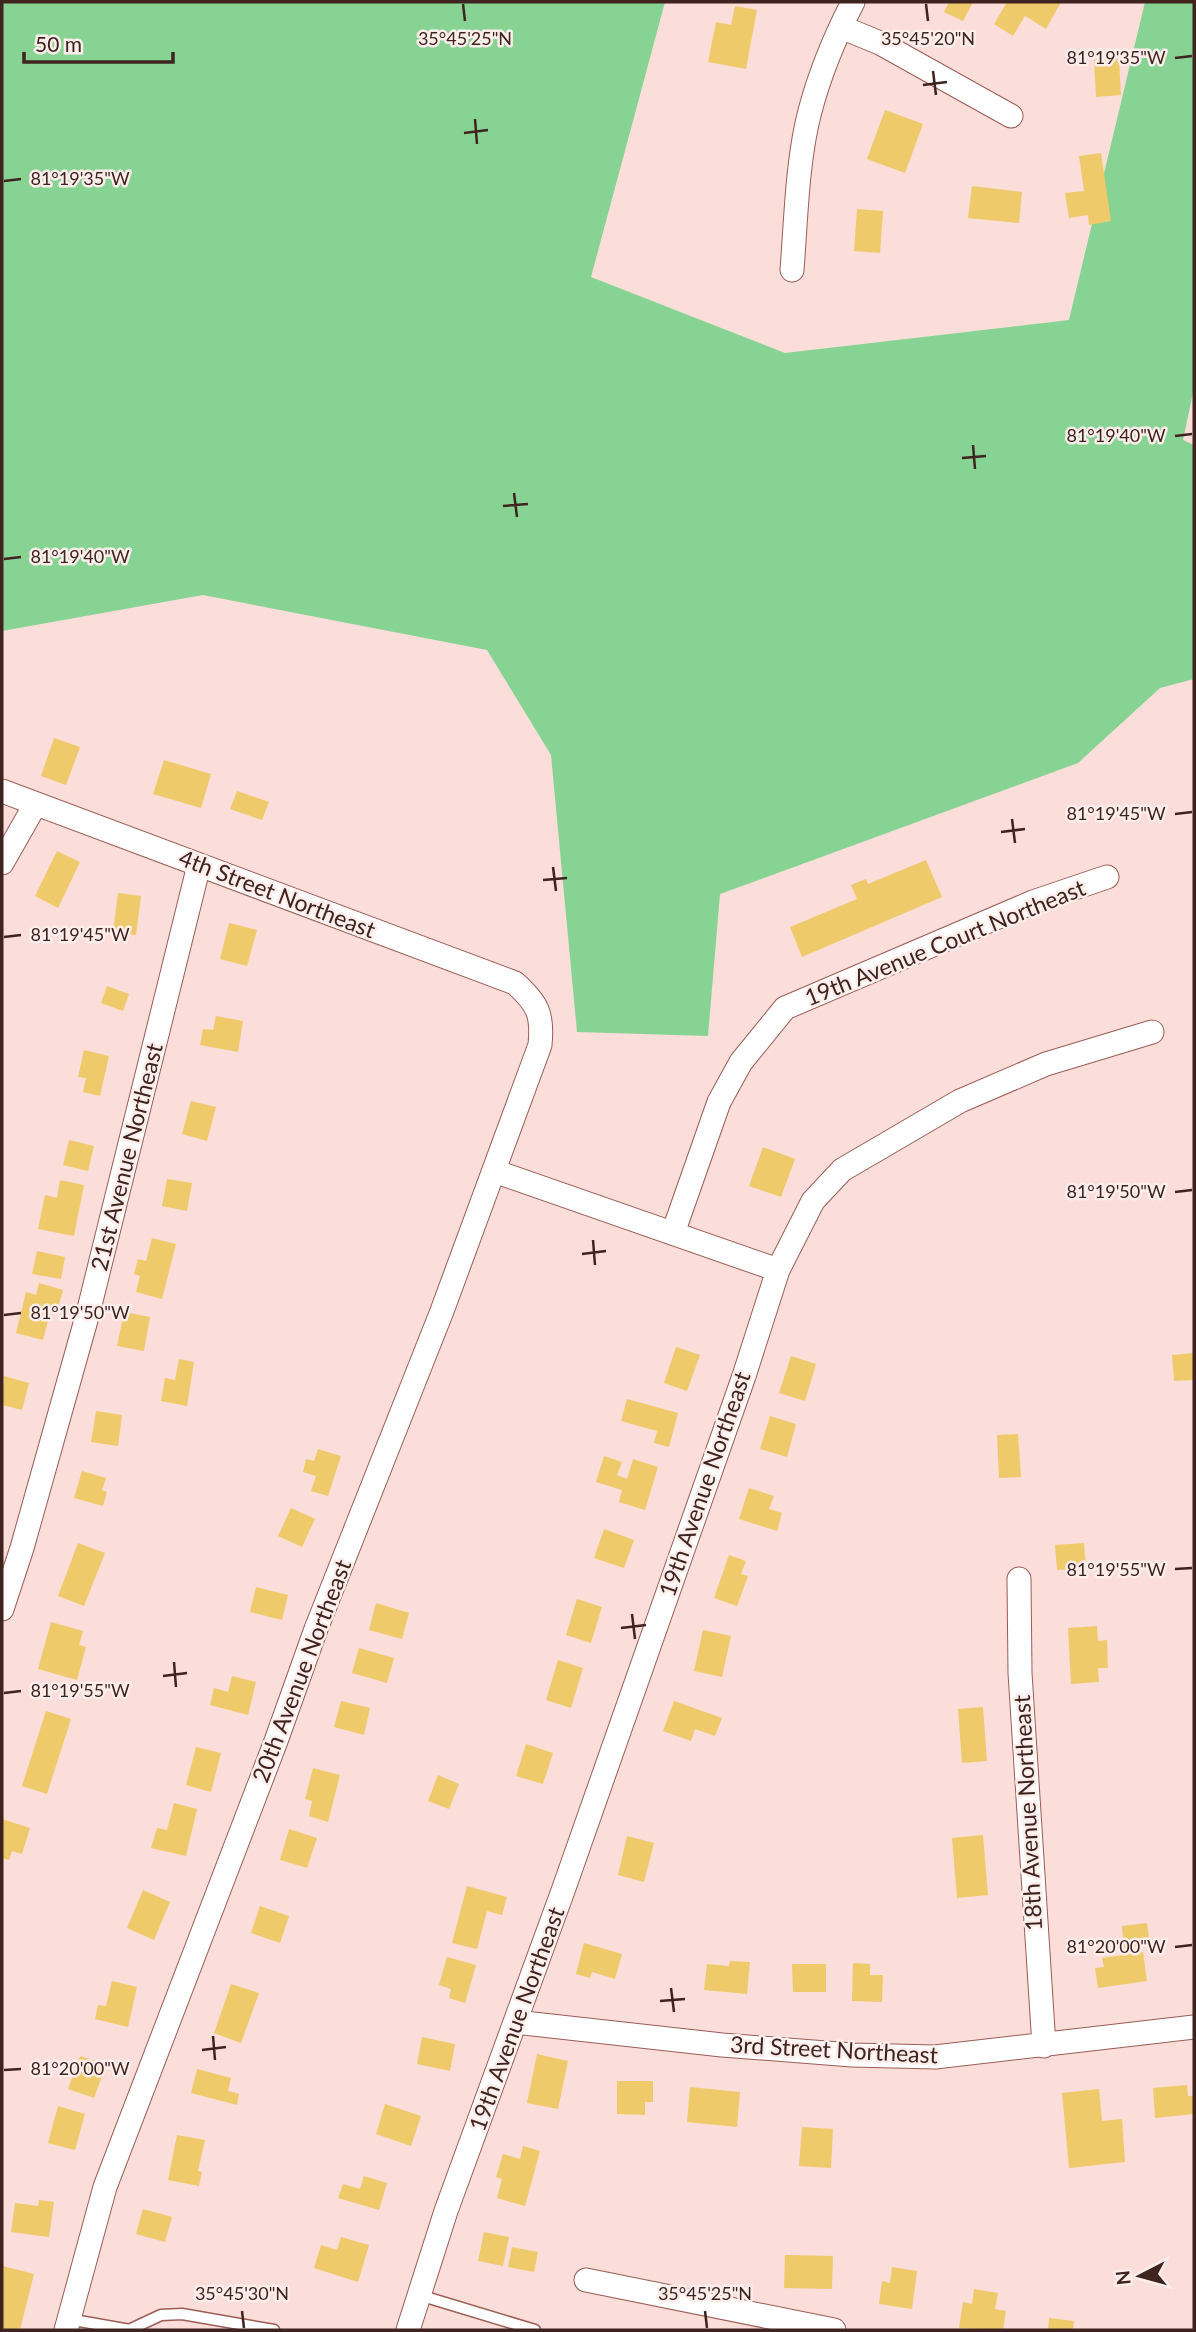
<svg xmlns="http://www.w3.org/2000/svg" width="1196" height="2332" viewBox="0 0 1196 2332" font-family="Lato,sans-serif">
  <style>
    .green { fill: #87d394 }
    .building { fill: #efca6b }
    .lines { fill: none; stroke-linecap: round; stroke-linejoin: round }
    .service-casing { stroke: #9b5d55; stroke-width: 13 }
    .minor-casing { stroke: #9b5d55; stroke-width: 25 }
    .service { stroke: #fff; stroke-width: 10 }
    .minor { stroke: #fff; stroke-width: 23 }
    .ticks { fill: none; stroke: #3e231f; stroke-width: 2.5 }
    .labels { text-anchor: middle; stroke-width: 5; stroke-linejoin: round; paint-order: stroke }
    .street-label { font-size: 23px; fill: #3e231f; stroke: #fdeeec }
    .ticks-label { font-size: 18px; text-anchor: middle; fill: #3e231f; stroke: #fdeeec; stroke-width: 5; stroke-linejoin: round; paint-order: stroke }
  </style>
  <rect width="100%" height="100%" fill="#fbddd9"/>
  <path class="green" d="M2 2H665L591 277 785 353 1069 320 1145 2H1194V388L1183 440 1194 445V679L1160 688 1078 763 720 894 708 1036 577 1032 551 755 487 650 203 595 2 631Z"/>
  <path class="building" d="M949 2H973L963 21 944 12Z
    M1007 2H1061L1046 29 1025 16 1013 36 994 24Z
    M735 6 757 10 746 69 708 62 716 22 731 25Z
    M1119 59 1121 95 1096 97 1094 60Z
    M885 110 923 124 905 173 867 159Z
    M1101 153 1111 221 1089 225 1088 215 1069 218 1065 193 1084 191 1079 156Z
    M972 186 1022 192 1019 223 968 218Z
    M857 209 883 211 880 253 854 251Z
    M54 738 80 747 66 785 41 776Z
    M164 760 211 774 201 808 153 794Z
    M237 791 269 802 262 820 230 809Z
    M57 851 80 862 58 908 35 896Z
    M926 860 942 897 802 957 790 927 857 899 851 885 866 879 868 884Z
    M118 893 141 896 136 935 113 932Z
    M229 923 257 930 247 966 220 959Z
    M107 986 129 994 123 1011 101 1003Z
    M216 1016 243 1021 238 1052 200 1045 203 1029 213 1030Z
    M84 1050 109 1056 100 1096 83 1092 86 1078 78 1077Z
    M191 1101 216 1107 207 1141 182 1134Z
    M69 1140 94 1146 88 1171 63 1165Z
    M763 1147 795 1159 781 1197 749 1186Z
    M167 1179 192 1183 187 1211 162 1206Z
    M60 1180 84 1185 74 1236 38 1229 45 1195 57 1198Z
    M152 1238 176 1244 162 1299 136 1292 140 1276 134 1274 138 1259 146 1261Z
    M37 1251 65 1257 61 1279 32 1274Z
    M39 1283 63 1290 58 1308 52 1306 43 1340 16 1333 26 1292 36 1295Z
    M124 1312 150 1317 144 1351 117 1346Z
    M676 1347 700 1355 687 1391 664 1383Z
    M1194 1353V1380L1174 1381 1172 1355Z
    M791 1356 816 1364 805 1401 779 1393Z
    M179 1359 194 1362 187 1406 161 1401 165 1378 175 1380Z
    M4 1376 29 1383 22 1410 2 1405Z
    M627 1399 678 1413 669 1447 654 1443 657 1431 621 1421Z
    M96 1411 122 1415 118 1446 91 1442Z
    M770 1416 796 1424 787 1457 760 1449Z
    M1018 1434 1021 1477 999 1478 997 1435Z
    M318 1449 341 1456 328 1496 311 1491 316 1476 303 1472 306 1459 314 1461Z
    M604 1456 622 1462 617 1475 627 1479 633 1459 658 1467 645 1510 619 1502 622 1490 596 1482Z
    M82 1471 106 1478 102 1490 107 1492 103 1506 74 1498Z
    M749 1488 774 1496 769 1509 782 1513 777 1531 739 1519Z
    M291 1508 315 1519 302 1547 278 1536Z
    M604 1529 634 1540 624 1568 594 1558Z
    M78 1543 105 1553 84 1606 58 1596Z
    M1084 1543 1086 1568 1057 1570 1055 1545Z
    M729 1555 746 1561 741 1574 748 1576 737 1606 714 1598Z
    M256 1587 288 1595 282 1620 250 1612Z
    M577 1599 602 1607 591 1643 566 1635Z
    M376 1603 409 1613 402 1639 369 1630Z
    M51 1622 83 1631 79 1645 86 1647 77 1680 38 1669Z
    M1097 1626 1098 1641 1107 1640 1108 1668H1098L1099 1682 1071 1684 1068 1628Z
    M703 1630 731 1636 722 1677 694 1671Z
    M359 1648 394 1658 387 1683 352 1673Z
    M558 1660 583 1668 571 1708 546 1700Z
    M232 1676 256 1682 248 1715 210 1705 214 1688 228 1692Z
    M341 1701 370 1708 364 1735 334 1727Z
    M674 1701 722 1718 715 1736 695 1729 691 1741 663 1731Z
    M983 1707 987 1761 962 1763 958 1709Z
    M46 1711 71 1719 47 1794 22 1786Z
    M526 1744 553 1753 543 1784 516 1776Z
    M196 1747 221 1753 211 1792 186 1785Z
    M313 1768 340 1775 328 1822 309 1816 312 1801 305 1799Z
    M438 1775 459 1784 449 1809 428 1801Z
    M174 1803 197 1809 186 1856 151 1848 157 1828 167 1830Z
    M2 1819 30 1828 22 1854 12 1851 9 1860 2 1858Z
    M289 1829 317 1838 307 1868 280 1860Z
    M983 1835 988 1895 957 1898 952 1838Z
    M627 1836 654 1843 644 1882 618 1875Z
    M467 1886 507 1897 502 1915 487 1911 477 1949 452 1943Z
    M143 1890 170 1902 154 1940 127 1928Z
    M260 1906 289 1916 280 1943 251 1933Z
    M1147 1923 1150 1945 1124 1948 1122 1926Z
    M584 1943 622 1954 615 1979 592 1972 590 1978 576 1974Z
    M1143 1952 1147 1981 1098 1988 1095 1968 1104 1967 1102 1958Z
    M447 1957 476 1965 465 2003 449 1998 451 1989 439 1985Z
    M730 1961 750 1962 747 1994 704 1990 707 1964 729 1966Z
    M853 1963 870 1964V1975H883L882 2002 852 2001Z
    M792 1964H826V1992H793Z
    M112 1981 137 1987 128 2027 95 2019 98 2005 106 2006Z
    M231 1984 259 1993 241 2043 214 2033Z
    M422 2037 455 2044 450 2071 417 2064Z
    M537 2054 568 2061 558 2109 527 2103Z
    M80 2056 106 2065 94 2098 68 2089Z
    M197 2069 231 2078 228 2091 239 2094 237 2105 191 2093Z
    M617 2081H653V2102H645V2115L617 2114Z
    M1187 2085 1188 2096H1194V2114L1155 2118 1153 2088Z
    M690 2087 740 2092 737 2127 687 2122Z
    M1099 2089 1102 2121 1122 2119 1125 2162 1069 2168 1062 2093Z
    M385 2104 421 2116 411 2146 376 2134Z
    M58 2106 85 2114 75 2150 48 2143Z
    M802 2127 833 2129 831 2168 799 2166Z
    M177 2135 205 2140 198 2171 202 2172 199 2186 168 2180Z
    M523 2146 540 2151 525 2206 497 2198 502 2179 496 2177 503 2154 520 2159Z
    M364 2176 387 2183 379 2210 338 2198 343 2184 360 2189Z
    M39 2200 54 2202 49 2237 11 2232 15 2203 38 2206Z
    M143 2209 172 2217 165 2242 136 2234Z
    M484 2232 509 2237 503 2266 478 2261Z
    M341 2237 369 2245 358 2282 314 2268 321 2245 337 2250Z
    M512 2247 538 2252 534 2272 508 2267Z
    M785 2255 833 2256 832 2289 784 2288Z
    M3 2266 34 2274 20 2330H2Z
    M892 2267 917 2271 912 2309 879 2304 882 2281 890 2283Z
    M974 2289 998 2293 995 2309 1006 2311 1003 2330 959 2328 963 2302 972 2304Z
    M1049 2318 1074 2321 1073 2330H1048Z"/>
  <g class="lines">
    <g class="service-casing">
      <path id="service" d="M419 2295 535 2330
        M68 2319 130 2330
        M131 2329 161 2315 182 2314 274 2330"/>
    </g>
    <g class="minor-casing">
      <path id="minor" d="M841 27 880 43 1011 116
        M792 270C796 220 797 160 810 111 820 73 835 37 853 2
        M2 791 515 983C538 1004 543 1014 540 1045L442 1311 316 1629 276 1741 105 2187 66 2330
        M2 863 35 805
        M494 1171 778 1270
        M673 1233 719 1102 741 1062 785 1008 1033 902 1107 877
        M1019 1579 1020 1673 1044 2046
        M2 1609 22 1548 88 1313 199 865
        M515 2022 722 2045 852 2055 935 2057 1194 2027
        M586 2280 834 2330
        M408 2330 446 2211 564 1888 744 1376 778 1270 813 1201 842 1170 960 1101 1046 1064 1152 1032"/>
    </g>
    <use href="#service" class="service"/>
    <use href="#minor" class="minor"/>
  </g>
  <path class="ticks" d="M463 4 465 21M926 4 928 21M1175 58 1192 56M933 71 936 95M923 85 947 82M475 119 477 144M464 133 488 130M4 181 21 179M1175 436 1192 434M973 445 975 469M962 458 986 456M514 493 517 517M503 506 528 504M4 559 21 557M1175 814 1192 812M1012 819 1015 843M1001 832 1025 829M553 867 556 891M543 880 567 878M4 937 21 935M1175 1192 1192 1190M593 1240 595 1265M582 1254 606 1251M4 1315 21 1313M1175 1569 1192 1568M632 1614 635 1639M621 1628 646 1625M174 1662 176 1687M163 1676 187 1673M4 1693 21 1691M1175 1947 1192 1945M671 1988 674 2012M660 2001 685 1999M213 2036 215 2060M202 2050 226 2047M4 2070 21 2069M242 2311 244 2328M705 2311 707 2328"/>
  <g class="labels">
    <g class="street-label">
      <text transform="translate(277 894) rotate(21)" y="8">4th Street Northeast</text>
      <text transform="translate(945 943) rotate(-22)" y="8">19th Avenue Court Northeast</text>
      <text transform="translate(127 1157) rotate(-76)" y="8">21st Avenue Northeast</text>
      <text transform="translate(705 1484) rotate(-71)" y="8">19th Avenue Northeast</text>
      <text transform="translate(302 1671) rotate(-69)" y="8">20th Avenue Northeast</text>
      <text transform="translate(1028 1813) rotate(-93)" y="8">18th Avenue Northeast</text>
      <text transform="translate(517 2019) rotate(-70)" y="8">19th Avenue Northeast</text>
      <text transform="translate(834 2050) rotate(3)" y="8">3rd Street Northeast</text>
    </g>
  </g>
  <g class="ticks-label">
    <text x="465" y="45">35°45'25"N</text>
    <text x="928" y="45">35°45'20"N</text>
    <text x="1116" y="64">81°19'35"W</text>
    <text x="80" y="185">81°19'35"W</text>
    <text x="1116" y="442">81°19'40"W</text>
    <text x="80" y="563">81°19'40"W</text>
    <text x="1116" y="820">81°19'45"W</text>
    <text x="80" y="941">81°19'45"W</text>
    <text x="1116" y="1198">81°19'50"W</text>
    <text x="80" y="1319">81°19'50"W</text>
    <text x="1116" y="1576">81°19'55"W</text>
    <text x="80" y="1697">81°19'55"W</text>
    <text x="1116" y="1953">81°20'00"W</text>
    <text x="80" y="2075">81°20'00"W</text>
    <text x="242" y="2300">35°45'30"N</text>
    <text x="705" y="2300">35°45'25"N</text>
  </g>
  <rect width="1196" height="2332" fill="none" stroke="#3e231f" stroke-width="7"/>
  <g transform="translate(1140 2276) rotate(264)" stroke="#fdeeec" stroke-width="5" paint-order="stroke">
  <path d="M0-5L12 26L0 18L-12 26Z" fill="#3e231f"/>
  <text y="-10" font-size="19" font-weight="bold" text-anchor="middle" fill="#3e231f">N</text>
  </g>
  <path d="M24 52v10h149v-10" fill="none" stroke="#3e231f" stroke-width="3.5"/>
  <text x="35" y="52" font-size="21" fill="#3e231f" stroke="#fdeeec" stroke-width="5" paint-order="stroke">50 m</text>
</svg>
